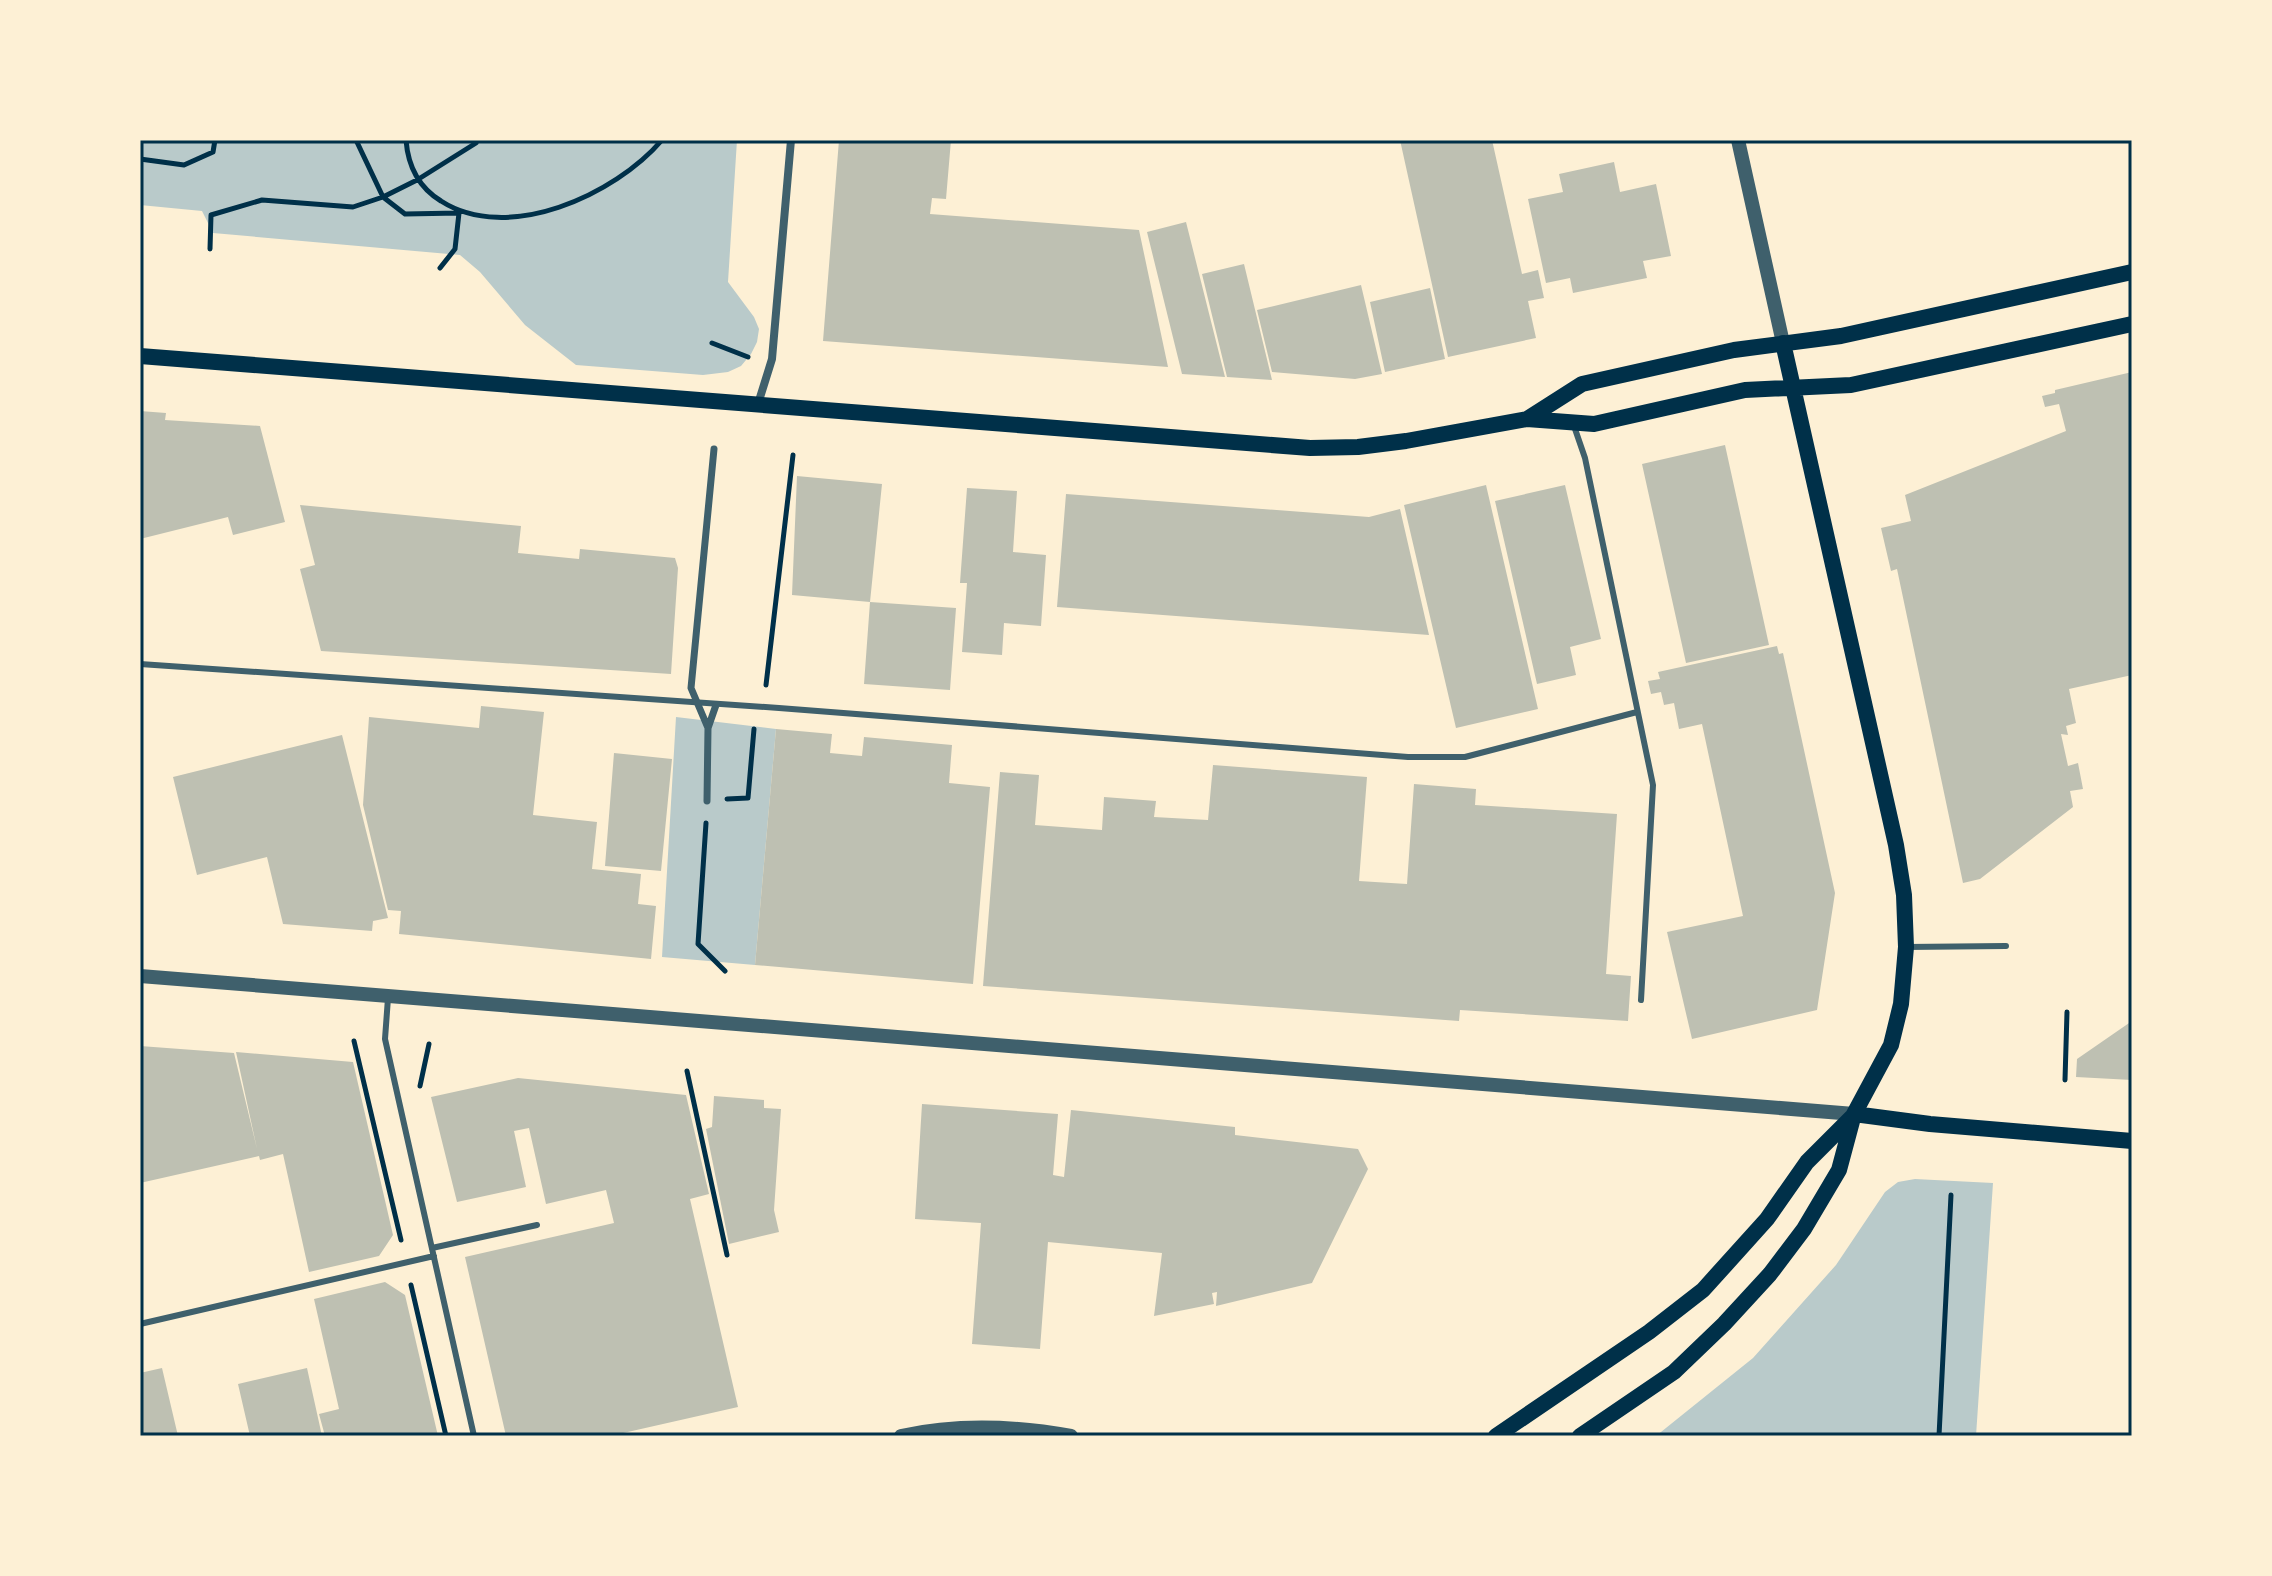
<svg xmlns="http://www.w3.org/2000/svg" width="2272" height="1576" viewBox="0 0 2272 1576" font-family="'Times New Roman',serif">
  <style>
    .green { fill: #b9caca }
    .building { fill: #bec0b2 }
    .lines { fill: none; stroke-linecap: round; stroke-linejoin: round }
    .path { stroke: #003049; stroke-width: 5 }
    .service { stroke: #3f606c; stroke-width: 6 }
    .pedestrian { stroke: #3f606c; stroke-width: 7 }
    .minor { stroke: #3f606c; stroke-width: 8 }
    .tertiary { stroke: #3f606c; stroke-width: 14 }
    .secondary { stroke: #003049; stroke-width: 16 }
    .neatline { fill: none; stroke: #003049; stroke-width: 3 }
  </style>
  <rect width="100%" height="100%" fill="#fdf0d5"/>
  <path class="green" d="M140 140H737L728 282 754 317 759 329 757 342 751 354 741 366 728 372 703 375 576 365 525 325 480 272 460 255 213 233 202 211 140 205Z
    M676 717 776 729 755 965 662 957Z
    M1915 1179 1993 1183 1976 1436H1656L1753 1358 1836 1265 1885 1192 1898 1182Z"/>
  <path class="building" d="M839 140H951L946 199 932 198 930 214 1139 230 1168 367 823 341Z
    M1400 140H1492L1522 274 1538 270 1544 298 1528 301 1536 338 1448 357Z
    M1614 162 1620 192 1656 184 1671 256 1643 261 1647 278 1573 293 1570 278 1546 283 1528 199 1563 192 1559 174Z
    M1186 222 1225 377 1182 374 1147 232Z
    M1244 264 1272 380 1227 377 1202 274Z
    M1361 285 1382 374 1355 379 1272 372 1257 310Z
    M1430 288 1445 359 1385 372 1370 302Z
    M2132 372V675L2069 689 2076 723 2066 726 2068 735 2061 734 2068 766 2078 763 2083 789 2070 791 2073 807 1980 879 1963 883 1897 569 1891 571 1881 528 1911 521 1905 495 2066 431 2059 404 2045 407 2042 396 2055 393V390Z
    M140 411 166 413 165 420 260 426 285 522 233 535 228 517 140 539Z
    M1725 445 1769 645 1686 663 1642 464Z
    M797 476 882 484 870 602 792 595Z
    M1486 485 1538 709 1456 728 1404 505Z
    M1565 485 1601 639 1570 647 1576 675 1537 684 1495 501Z
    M967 488 1017 491 1013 552 1046 555 1041 626 1004 623 1002 655 962 652 967 583H960Z
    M1066 494 1369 517 1400 509 1429 635 1057 607Z
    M300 505 521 526 518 553 579 559 580 549 675 558 678 568 671 674 321 651 300 569 315 565Z
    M870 602 956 608 950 690 864 684Z
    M1777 646 1779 654 1783 653 1835 893 1817 1010 1692 1039 1667 932 1743 916 1702 724 1679 729 1674 703 1664 705 1661 692 1651 694 1648 681 1660 679 1658 672Z
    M481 706 544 712 533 815 597 822 592 869 641 874 638 904 656 906 651 959 399 934 401 911 388 910 363 805 369 717 479 728Z
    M776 729 832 734 830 753 862 756 864 737 952 745 949 783 990 787 973 984 755 965Z
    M342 735 388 918 373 921 372 931 283 924 267 857 197 875 173 777Z
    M614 753 672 759 661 871 605 866Z
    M1213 765 1367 777 1359 881 1407 884 1414 784 1476 789 1475 805 1617 814 1606 974 1631 976 1628 1021 1460 1010 1459 1021 983 986 1000 772 1039 775 1035 825 1102 830 1104 797 1156 801 1154 817 1208 820Z
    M2132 1021V1080L2076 1077 2077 1059Z
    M140 1046 234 1053 257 1149 236 1052 353 1062 393 1235 379 1256 309 1272 283 1154 260 1160 259 1156 140 1183Z
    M518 1078 686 1095 709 1194 690 1199 738 1407 610 1436H506L465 1257 614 1223 606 1190 546 1204 529 1128 514 1131 526 1187 457 1202 431 1097Z
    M714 1096 764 1100V1108L781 1109 774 1210 779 1232 729 1244 706 1129 712 1127Z
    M922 1104 1058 1114 1053 1175 1064 1177 1071 1110 1235 1127V1135L1358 1149 1368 1169 1312 1283 1216 1306 1217 1292 1212 1293 1214 1304 1154 1316 1162 1253 1048 1242 1040 1349 972 1344 981 1223 915 1219Z
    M385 1282 405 1295 438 1436H325L319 1414 339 1409 314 1299Z
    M162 1368 178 1436H140V1373Z
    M307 1368 322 1436H250L238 1384Z"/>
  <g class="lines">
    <path class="path" d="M356 140 383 197 405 214 459 213 455 249 440 268
      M406 140C408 166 418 187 441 201 508 244 615 195 662 140
      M140 159 184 165 213 152 215 140
      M210 249 211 215 262 200 353 207 383 197 417 180 476 143
      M712 343 748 357
      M766 685 793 455
      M727 799 748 798 754 729
      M706 823 698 944 725 971
      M354 1041 401 1240
      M687 1071 727 1255
      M2065 1080 2067 1012
      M420 1086 429 1044
      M411 1285 446 1436
      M1939 1436 1951 1195"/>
    <path class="service" d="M1574 426 1585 458 1653 785 1641 1000
      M140 664 779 708 1408 757H1465L1637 712
      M1906 947 2006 946
      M388 998 385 1039 474 1436
      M432 1248 537 1225
      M140 1324 434 1256"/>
    <path class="pedestrian" d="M708 728 691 688 714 449
      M707 801 708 728 716 705"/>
    <path class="minor" d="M758 404 772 359 791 140"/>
    <path class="tertiary" d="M1738 140 1783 343
      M140 976 1854 1114
      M901 1436C955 1424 1016 1426 1071 1436"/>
    <path class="secondary" d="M140 356 1310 448 1358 447 1406 441 1527 419 1594 424 1745 390 1851 385 2132 324
      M1527 419 1582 384 1734 350 1841 336 2132 272
      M1854 1114 1930 1124 2132 1141
      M1496 1436 1649 1332 1703 1290 1767 1219 1807 1162 1852 1117
      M1580 1436 1674 1372 1724 1324 1770 1274 1804 1229 1839 1170 1854 1114 1891 1045 1901 1004 1906 947 1904 895 1896 845 1783 343"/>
  </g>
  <rect width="2272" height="1576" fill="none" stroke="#fdf0d5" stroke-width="284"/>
  <rect x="142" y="142" width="1988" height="1292" class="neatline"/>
</svg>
